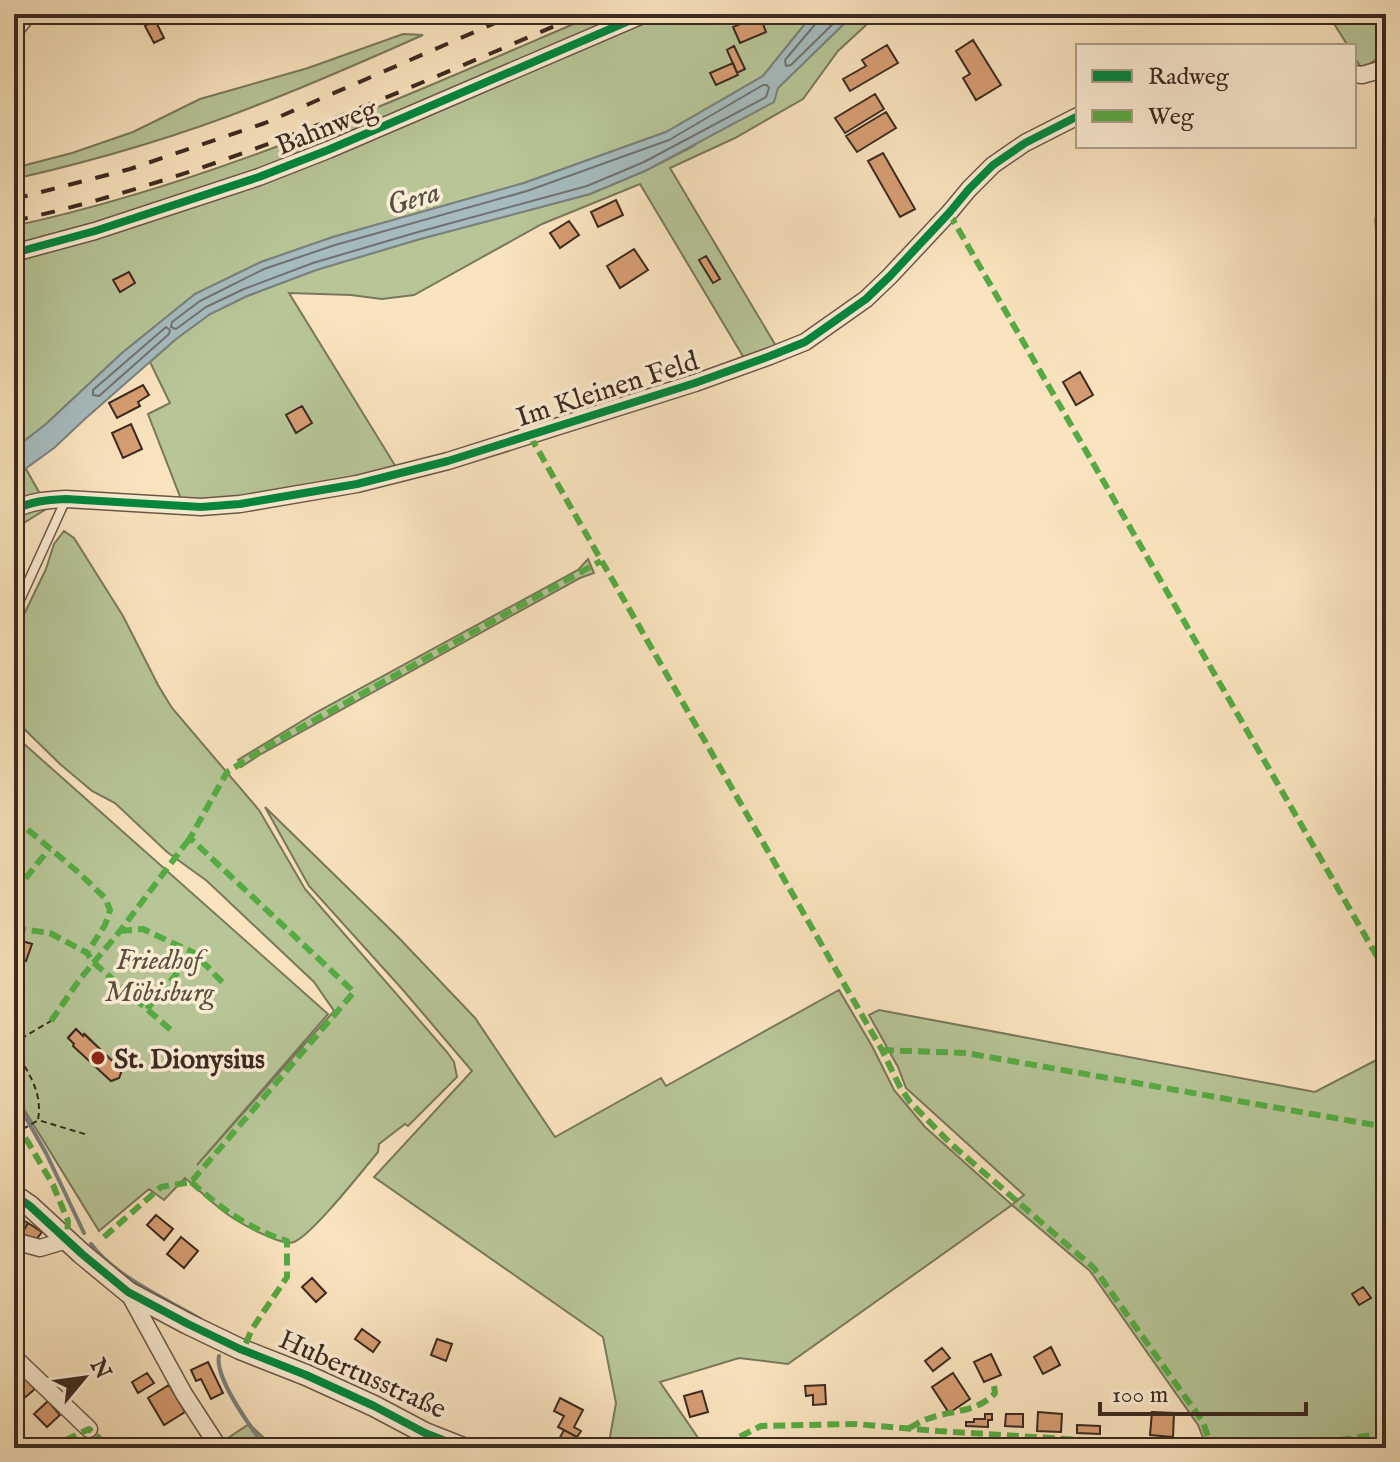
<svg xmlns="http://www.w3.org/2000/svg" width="1400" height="1462" viewBox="0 0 1400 1462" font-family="'IM FELL English',serif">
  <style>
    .green { fill: #b7c597; stroke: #79785c; stroke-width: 2; fill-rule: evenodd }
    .water { fill: #a5bbbe; stroke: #7b817f; stroke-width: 2 }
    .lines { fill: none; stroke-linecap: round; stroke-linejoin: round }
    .shore { stroke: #707270; stroke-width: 2 }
    .stream { stroke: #7b817f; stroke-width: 4 }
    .building { fill: #d79d73; stroke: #3b2a21; stroke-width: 2 }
    .service-casing { stroke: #6b5848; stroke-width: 11 }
    .minor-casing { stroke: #6b5848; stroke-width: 19 }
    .tertiary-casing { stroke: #6b5848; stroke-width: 23 }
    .path { stroke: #3b2a21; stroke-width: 2; stroke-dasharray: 6 4; stroke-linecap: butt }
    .service { stroke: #fcedd5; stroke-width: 8 }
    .minor { stroke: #fcedd5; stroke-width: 16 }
    .tertiary { stroke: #fcedd5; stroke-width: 20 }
    .rail { stroke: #3b2a21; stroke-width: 4; stroke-dasharray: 14 14; stroke-linecap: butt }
    .quiet { stroke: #55ab43; stroke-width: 6; stroke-dasharray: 12 6; stroke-linecap: butt }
    .cycleway-casing { stroke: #fcedd5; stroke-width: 13 }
    .cycleway { stroke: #00873e; stroke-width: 8 }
    .poi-dot { fill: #8f2418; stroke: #fcedd5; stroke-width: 3 }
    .labels { text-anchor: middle; stroke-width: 7; stroke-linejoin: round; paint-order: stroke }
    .street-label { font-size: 28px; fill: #3b2a21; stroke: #fcedd5 }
    .park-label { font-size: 28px; font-style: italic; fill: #5a513e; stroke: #fcedd5 }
    .poi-label { font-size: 28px; font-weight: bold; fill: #3b2a21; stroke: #fcedd5; text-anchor: start }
    .water-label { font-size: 30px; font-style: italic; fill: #564e48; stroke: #fcedd5 }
  </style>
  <rect width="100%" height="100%" fill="#fae4bf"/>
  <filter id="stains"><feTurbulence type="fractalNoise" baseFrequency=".0025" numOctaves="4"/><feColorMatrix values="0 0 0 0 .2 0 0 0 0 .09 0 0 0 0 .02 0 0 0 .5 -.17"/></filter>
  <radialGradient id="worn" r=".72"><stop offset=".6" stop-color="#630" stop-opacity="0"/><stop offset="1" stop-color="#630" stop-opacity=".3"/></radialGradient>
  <path class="green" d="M597 14H813L763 76 666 132 524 183 333 237 261 262 195 294 122 353 46 424 14 449V226C217 182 407 95 597 14Z
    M854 14H878L838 51 803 99 735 138 670 168 776 346 744 358 640 184 542 224 414 295 382 299 351 295 289 293 396 467C360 476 323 482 286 489 251 495 217 500 181 499L148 414 170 403 150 362 176 339 210 314 247 296 316 270 420 239 590 194 647 170 692 147 778 88Z
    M1328 14H1386C1386 45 1393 54 1361 68L1354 56V46H1348Z
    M403 34 423 35C369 59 315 83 260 104 180 136 97 160 14 179V168L72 153 133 132 200 99 308 68Z
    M26 469 48 508 14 529V477Z
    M64 531 74 538 123 616 158 685 172 708 259 810 305 889 447 1052 454 1062 457 1077 408 1126 405 1124 379 1144 378 1152C362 1171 313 1234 294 1242 282 1247 238 1222 227 1214 212 1203 199 1190 185 1178L164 1200 149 1189 99 1231 14 1093V735L328 1014 197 1165 334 1011 314 982 207 881 167 852 115 803 92 791 60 764 14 719V635L46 569 54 544ZM76 1029 83 1036 85 1034 121 1070 119 1078 111 1081 68 1037Z
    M588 559 594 573 580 578 261 754 241 767 238 760 315 713 578 570Z
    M265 807 398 937 475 1018 555 1137 661 1078 666 1086 839 990 872 1046 894 1090 925 1127 1012 1205 1024 1195 906 1088 898 1067 869 1015 879 1010 1315 1092 1386 1055V1448H1207L1198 1425 1090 1271 1012 1205 788 1364 739 1358 660 1382 705 1448H608L616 1403 603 1337 374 1177 472 1071 403 990 309 886Z
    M249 1424 275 1448H227L222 1442Z"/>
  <path class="water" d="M813 14H854L778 88 774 102 647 170 590 194 420 239 316 270 247 296 210 314 176 339 86 418 54 448 14 477V449L46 424 122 353 195 294 261 262 333 237 524 183 666 132 763 76Z"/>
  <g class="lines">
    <path class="shore" d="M819 14 817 22 785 60 786 66 791 65 843 14
      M763 85H767L769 88 766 97 644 162 587 186 418 232 313 263 244 289 206 307 176 329 171 327 172 322 200 301 264 269 335 245 527 191 669 140Z
      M166 327 170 330 169 334 99 396 93 395V390Z"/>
    <path class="stream" d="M14 1097 46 1153 84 1233
      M91 1244C113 1275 167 1300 200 1319
      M219 1356C214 1378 252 1429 266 1448"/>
  </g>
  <path class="building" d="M760 16 766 32 740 43 733 27Z
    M155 20 164 38 154 43 145 26Z
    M973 40 1001 85 976 100 963 78 970 74 956 51Z
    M887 45 898 63 850 91 843 79 866 66 862 60Z
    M734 46 745 69 737 73 727 50Z
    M733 63 738 75 716 85 710 73Z
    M875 94 884 109 845 133 835 118Z
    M886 112 896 128 857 152 846 136Z
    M883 153 915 209 900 217 868 161Z
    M616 200 623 215 598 227 591 212Z
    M569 221 579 235 560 248 550 233Z
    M634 249 648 270 620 288 607 266Z
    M706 256 720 279 713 283 699 260Z
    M129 272 135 283 120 292 113 280Z
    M1080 372 1093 395 1076 405 1063 382Z
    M143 385 149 395 138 402 140 406 117 418 109 403Z
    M302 406 312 423 296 433 286 415Z
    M131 424 142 449 123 458 112 433Z
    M22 941 32 944 26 961 17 958Z
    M76 1029 83 1036 84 1034 122 1070 119 1078 111 1081 73 1046 74 1044 68 1038Z
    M14 1215 28 1223 20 1237 14 1235Z
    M156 1215 173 1229 164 1240 147 1225Z
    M28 1223 42 1232 35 1241 20 1237Z
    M181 1237 198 1251 184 1268 167 1254Z
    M312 1278 326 1293 316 1302 302 1287Z
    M1363 1287 1371 1298 1359 1305 1352 1294Z
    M362 1329 380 1342 373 1352 355 1339Z
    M437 1339 452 1344 446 1361 431 1355Z
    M1051 1347 1060 1365 1043 1374 1034 1357Z
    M942 1348 950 1358 933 1371 925 1361Z
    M991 1354 1001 1375 984 1382 974 1362Z
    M208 1362 223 1393 211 1399 201 1379 196 1381 191 1370Z
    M17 1370 35 1389 22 1400 14 1392V1373Z
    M147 1373 154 1383 138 1393 132 1382Z
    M953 1373 970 1399 949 1413 932 1387Z
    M169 1385 185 1412 164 1425 148 1398Z
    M825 1385 826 1404 813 1405V1395L806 1396 805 1386Z
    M702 1391 708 1412 690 1417 684 1396Z
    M560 1398 583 1410 574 1427 581 1431 577 1437 558 1427 564 1416 554 1411Z
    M48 1401 60 1415 47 1427 34 1414Z
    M1038 1412 1062 1414 1061 1432 1037 1431Z
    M1152 1412 1174 1413 1173 1437 1150 1435Z
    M985 1414H992V1420H988V1427L966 1426V1422H974V1419H985Z
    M1006 1414H1023V1427L1005 1426Z
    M1077 1425 1100 1426V1434L1077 1433Z
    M564 1430 577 1437 572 1448 558 1441Z"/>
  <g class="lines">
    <g class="service-casing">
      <path id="service" d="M14 38 33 14
        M14 613 66 499"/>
    </g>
    <g class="minor-casing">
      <path id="minor" d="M1354 74 1362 75 1383 69
        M1386 208 1384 220 1386 257
        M14 253 95 231 259 177 328 150 645 14
        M14 510C31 501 47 500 66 499L201 507 240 504 357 484 448 461 695 383 770 356 805 342 866 299 890 276 949 213 969 189 993 165 1025 143 1078 116
        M14 1241 40 1248 67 1240
        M128 1292 184 1394 219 1448
        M14 1357 89 1429"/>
    </g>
    <g class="tertiary-casing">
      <path id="tertiary" d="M14 1195 30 1206 82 1254 128 1292 188 1324 240 1349 306 1375 374 1406 425 1433 463 1448"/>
    </g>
    <path class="path" d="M14 1045 15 1042 51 1021
      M14 1049C28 1072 43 1092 38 1120L88 1135
      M14 1134 37 1121"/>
    <use href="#service" class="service"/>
    <use href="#minor" class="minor"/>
    <use href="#tertiary" class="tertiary"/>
    <path class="rail" d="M14 199 130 169 265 123 516 14
      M14 221C212 177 397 93 583 14"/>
    <path class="quiet" d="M949 213 1386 972
      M530 436 882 1050 900 1087 910 1102 951 1144 1094 1268 1203 1422 1208 1437 1207 1448
      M14 818 78 872 105 898 110 910 105 925 87 953
      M14 912 21 884 49 849
      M14 928 50 933 87 953 93 962 172 1031
      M120 931 143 929 194 953 226 986
      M147 1009 194 953
      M51 1021 80 979 120 931 190 838
      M882 1050 966 1053 1386 1127
      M14 1124 28 1142 53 1185 68 1221 67 1240
      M191 1182C221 1208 248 1229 287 1241V1277L252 1329 243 1350
      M104 1237 161 1187 191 1182 354 992 190 838 227 772 275 742 601 561
      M909 1428C915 1425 921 1421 927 1419 951 1410 977 1413 995 1393L994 1386
      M49 1448 89 1429 110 1448
      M726 1448 737 1438 761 1426 856 1424 938 1431 1115 1442 1177 1448
      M1250 1448 1319 1443 1386 1433"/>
    <g class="cycleway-casing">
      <path id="cycleway" d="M14 253 95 231 259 177 328 150 645 14
        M14 510C31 501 47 500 66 499L201 507 240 504 357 484 448 461 695 383 770 356 805 342 866 299 890 276 949 213 969 189 993 165 1025 143 1078 116
        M14 1195 30 1206 82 1254 128 1292 188 1324 240 1349 306 1375 374 1406 425 1433 463 1448"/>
    </g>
    <use href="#cycleway" class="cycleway"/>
  </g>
  <circle class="poi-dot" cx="98" cy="1058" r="8"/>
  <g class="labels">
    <g class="street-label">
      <text transform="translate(326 126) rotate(-22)" y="10">Bahnweg</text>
      <text transform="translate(607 388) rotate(-18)" y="10">Im Kleinen Feld</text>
      <text transform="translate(363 1373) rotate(24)" y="10">Hubertusstraße</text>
    </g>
    <g class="park-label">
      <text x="159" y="969">Friedhof<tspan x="159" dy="32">Möbisburg</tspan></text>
    </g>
    <g class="poi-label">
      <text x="114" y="1068">St. Dionysius</text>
    </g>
    <g class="water-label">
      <text transform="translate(413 198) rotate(-17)" y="10">Gera</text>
    </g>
  </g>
  <rect width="1400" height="1462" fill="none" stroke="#fae4bf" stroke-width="48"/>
  <rect x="16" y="16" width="1368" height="1430" fill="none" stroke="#3b2a21" stroke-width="4"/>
  <rect x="24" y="24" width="1352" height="1414" fill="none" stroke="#3b2a21" stroke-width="2"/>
  <rect x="1076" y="44" width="280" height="104" fill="#fcedd5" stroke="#af9f8d" stroke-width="2"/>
  <rect x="1092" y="70" width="40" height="12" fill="#00873e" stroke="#af9f8d" stroke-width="2"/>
  <text x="1148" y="84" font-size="24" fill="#3b2a21">Radweg</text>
  <rect x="1092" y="110" width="40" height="12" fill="#55ab43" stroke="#af9f8d" stroke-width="2"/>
  <text x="1148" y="124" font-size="24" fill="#3b2a21">Weg</text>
  <g transform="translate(84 1378) rotate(61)" stroke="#fcedd5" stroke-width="6" paint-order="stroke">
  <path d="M0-6L14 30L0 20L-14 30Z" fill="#3b2a21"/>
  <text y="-12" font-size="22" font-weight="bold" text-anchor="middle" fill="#3b2a21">N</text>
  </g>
  <path d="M1100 1402v12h206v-12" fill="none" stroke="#3b2a21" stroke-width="4"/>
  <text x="1112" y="1402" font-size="24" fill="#3b2a21" stroke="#fcedd5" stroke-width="6" paint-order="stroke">100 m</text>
  <rect width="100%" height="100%" filter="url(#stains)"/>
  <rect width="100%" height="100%" fill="url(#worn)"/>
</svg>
